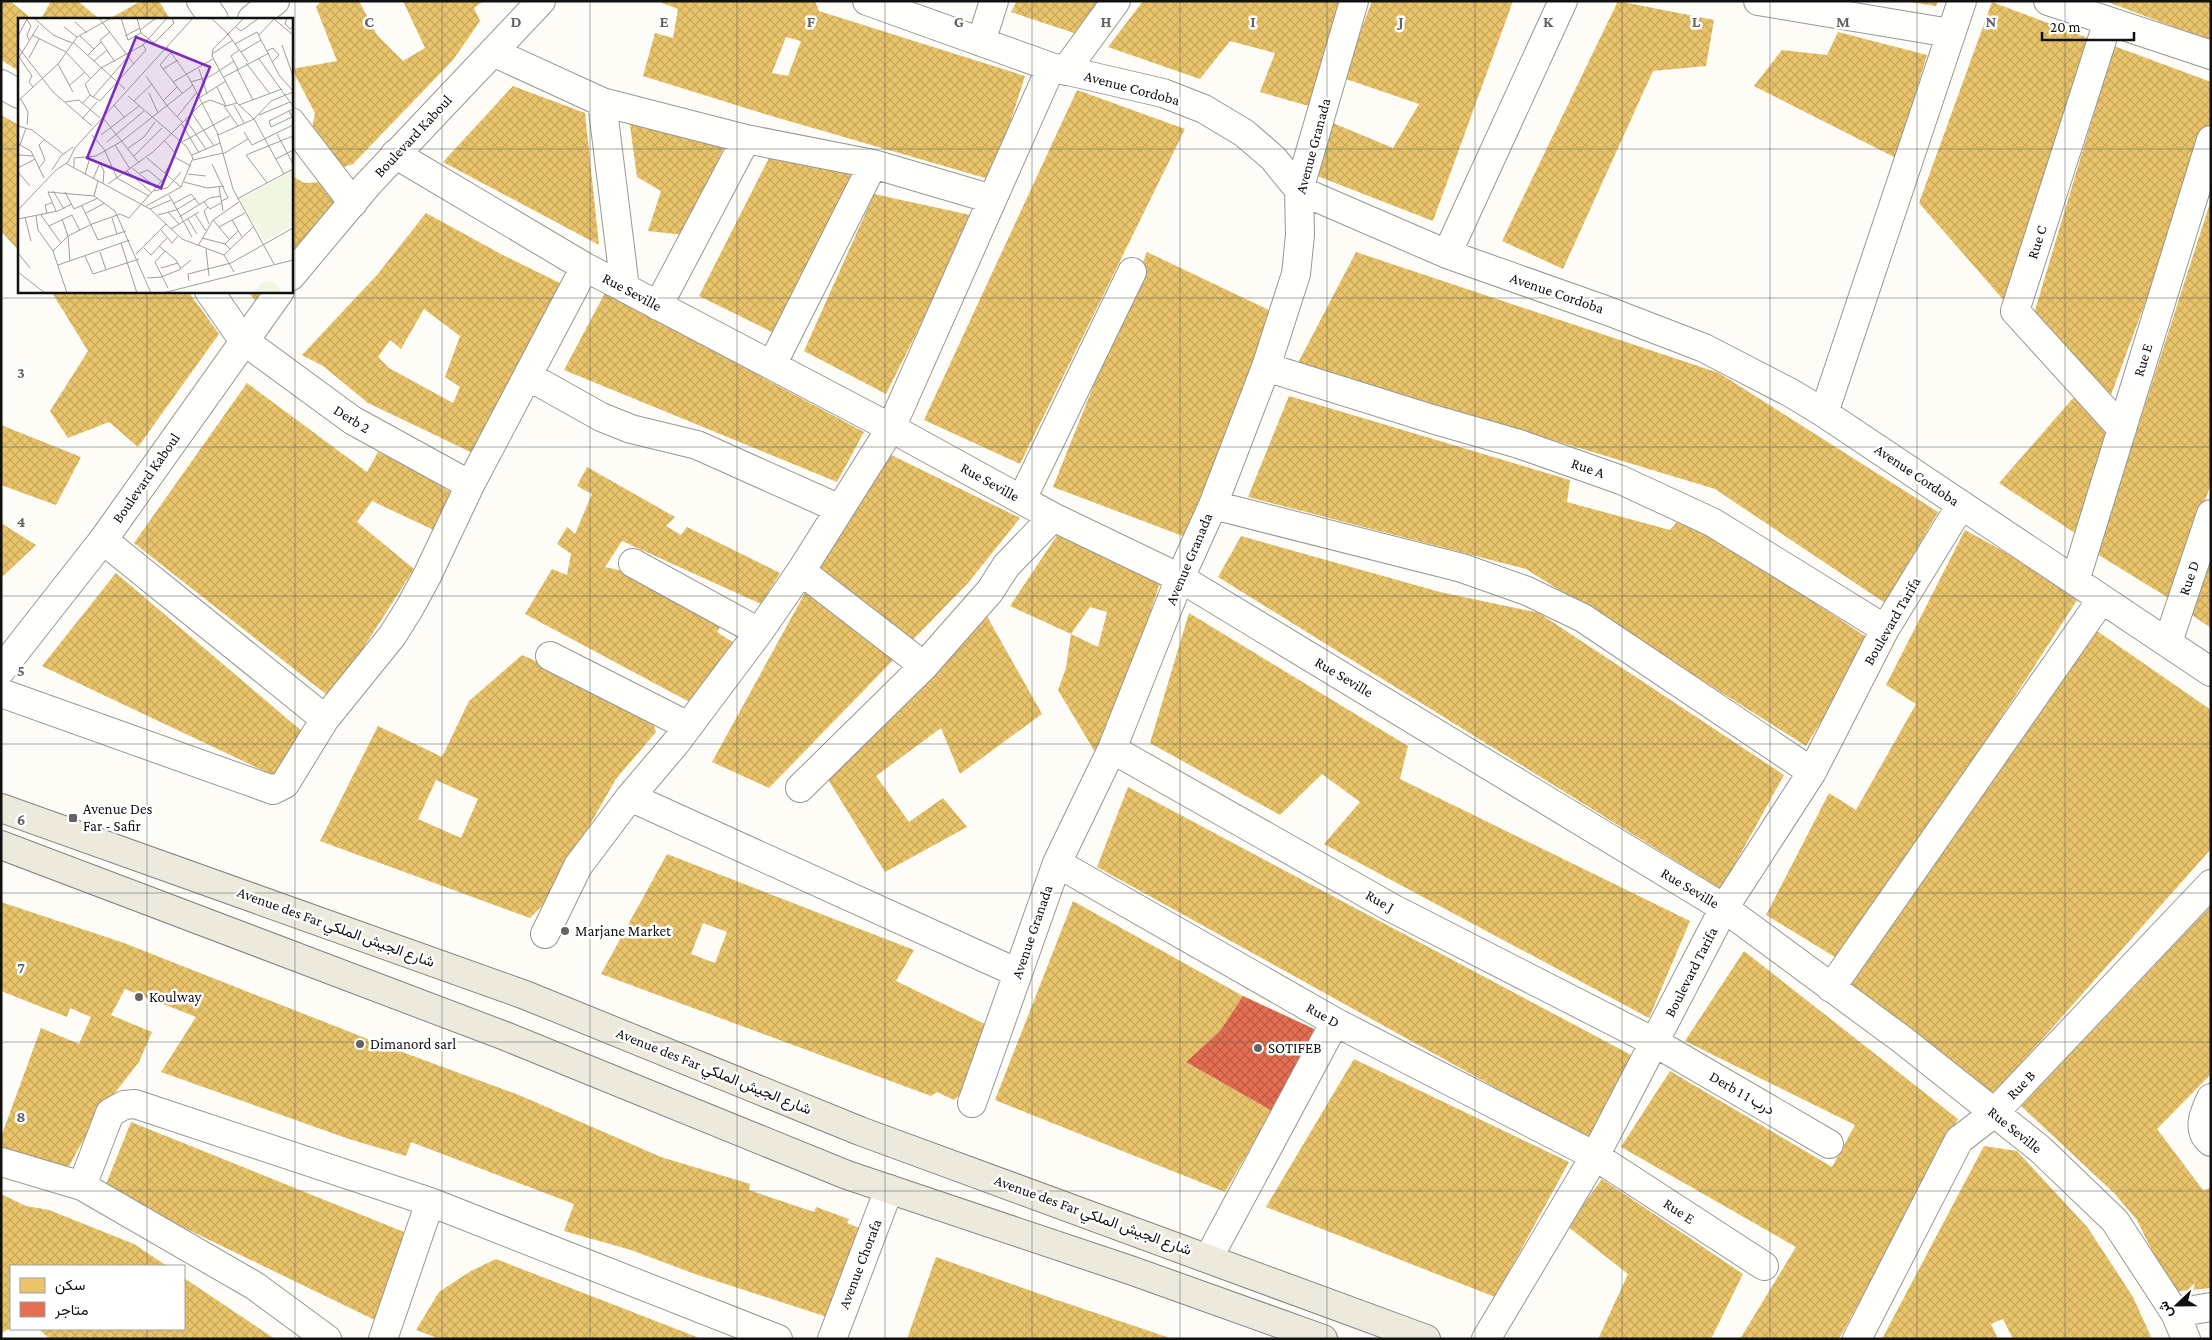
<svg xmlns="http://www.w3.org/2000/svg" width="2212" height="1340" viewBox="0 0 2212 1340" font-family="'Crimson Pro',Vazirmatn,serif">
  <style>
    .homes { fill: url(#homes-cross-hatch); fill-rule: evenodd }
    .shops { fill: url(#shops-cross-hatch) }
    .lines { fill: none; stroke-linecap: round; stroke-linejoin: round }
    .minor-casing { stroke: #979795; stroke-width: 30 }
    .tertiary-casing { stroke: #979795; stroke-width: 30 }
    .primary-casing { stroke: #858482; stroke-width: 30 }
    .minor { stroke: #fffffe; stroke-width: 28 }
    .tertiary { stroke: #fffffe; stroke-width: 28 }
    .primary { stroke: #ede9dc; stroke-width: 28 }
    .grid { fill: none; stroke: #646362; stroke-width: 1; stroke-opacity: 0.55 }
    .poi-dot { fill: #646362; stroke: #fff; stroke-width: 2 }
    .labels { text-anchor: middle; stroke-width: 5; stroke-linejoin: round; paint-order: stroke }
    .street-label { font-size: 15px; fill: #111; stroke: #fff }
    .poi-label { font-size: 15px; fill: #111; stroke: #fff; text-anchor: start }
    .inset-road { fill: none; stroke: #9f9e9b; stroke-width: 1 }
    .view { fill: #7b2cbf; fill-opacity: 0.15; stroke: #7b2cbf; stroke-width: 2.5 }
    .inset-edge { fill: none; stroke: #111; stroke-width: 2.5 }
    .grid-label { font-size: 16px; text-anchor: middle; font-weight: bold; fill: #646362; stroke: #fff; stroke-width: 5; stroke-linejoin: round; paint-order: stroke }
  </style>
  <defs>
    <pattern id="homes-cross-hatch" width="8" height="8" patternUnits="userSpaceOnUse" patternTransform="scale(1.25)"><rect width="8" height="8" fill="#e9c46a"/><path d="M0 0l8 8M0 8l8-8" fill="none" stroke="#c7a75b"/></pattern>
    <pattern id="shops-cross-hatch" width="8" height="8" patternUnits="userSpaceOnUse" patternTransform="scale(1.25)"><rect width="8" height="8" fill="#e76f51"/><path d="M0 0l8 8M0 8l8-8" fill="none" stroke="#ba5a42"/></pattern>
  </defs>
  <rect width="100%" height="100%" fill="#fdfcf7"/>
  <path class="homes" d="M1 1H10L32 19H19V71L1 60Z
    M51 1H78L99 19H41Z
    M141 1H159L170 19H109Z
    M321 1H359L377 35 403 61 425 48 403 1H484L474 8 480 21 453 60 353 164 338 169 311 133 315 113 292 69 337 61 316 7Z
    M663 1H815L819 11 1025 76 992 180 768 115 643 76 655 33 673 38 678 9 662 3ZM786 37 801 41 788 76 772 73Z
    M1017 1H1106L1080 35 1011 12Z
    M1143 1H1341L1319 109 1260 92 1275 53 1230 41 1200 79 1108 47Z
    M1372 1H1513L1433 221 1312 174 1333 123 1393 148 1419 104 1343 78Z
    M1618 1 1714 20 1706 66 1653 71 1563 269 1502 241Z
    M1903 1H1938L1936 6Z
    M2105 1H2211V41Z
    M1992 2 2096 41 2007 304 1919 203Z
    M1838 32 1927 55 1896 158 1754 86 1782 50 1827 55Z
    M2114 46 2211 82V125L2108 403 2033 317Z
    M513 86 585 113 599 245 443 162Z
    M1077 90 1185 129 1020 464 924 420Z
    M1 115 19 125V251L1 231Z
    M629 118 725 145 684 235 648 231 661 191 637 177Z
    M772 152 859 175 778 335 699 296Z
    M291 175 304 183 330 182 338 198 291 264Z
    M874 194 975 216 886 394 804 351Z
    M2210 203 2211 483 2172 600 2097 554Z
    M426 213 501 254 568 287 479 456 368 403 323 366 302 355 377 275ZM424 309 460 336 445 377 460 387 453 403 389 368 378 357 390 340 401 349Z
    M1147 252 1271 311 1188 538 1053 487Z
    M1356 252 1719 373 1938 512 1885 603 1715 489 1298 363Z
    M51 291H188L219 334 138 447 109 422 68 438 50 411 88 351Z
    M248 291H272L260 308Z
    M605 293 864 432 837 482 564 370Z
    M247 383 367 472 378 452 408 466 458 497 440 533 372 501 357 522 414 569 331 698 134 543Z
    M2081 389 2115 436 2084 539 1999 483Z
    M1289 396 1570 480 1567 502 1670 530 1683 515 1871 640 1806 746 1526 569 1248 497Z
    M1 425 81 457 56 505 1 485Z
    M883 451 1020 518 968 583 769 788 712 762Z
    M587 467 675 517 666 526 681 535 687 527 780 573 761 604 622 541 605 567 632 573 727 617 717 632 737 645 697 706 525 614 552 569 567 575 571 554 557 544 567 527 575 534 592 494 577 486Z
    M1 523 36 545 1 578Z
    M1965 530 2081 594 1843 962 1766 915 1829 793 1856 810 1916 704 1886 685Z
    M1060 531 1160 583 1123 694 1095 752 1058 690 1066 668 1071 634 1098 647 1107 612 1090 607 1071 634 1010 606Z
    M1241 536 1440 592 1539 613 1784 775 1721 889 1218 577Z
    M2210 560H2211V628L2192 615Z
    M116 573 304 733 279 778 42 666Z
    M984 611 1042 714 960 774 941 728 876 776 909 822 943 798 967 827 885 872 824 773Z
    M1189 613 1408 746 1400 779 1690 921 1649 1018 1324 844 1360 802 1322 774 1280 815 1150 743Z
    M2097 631 2211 710V849L1989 1099 1844 989Z
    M522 655 649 711 656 732 616 779 545 903 530 918 320 841 378 726 442 757 469 701ZM436 780 478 799 461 838 418 819Z
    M1128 787 1633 1056 1592 1141 1097 867Z
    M667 854 914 950 896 981 989 1026 966 1089 954 1100 937 1092 931 1096 601 974ZM703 923 727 932 715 963 691 954Z
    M1073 901 1243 996 1220 1031 1186 1062 1272 1111 1225 1192 995 1100Z
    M1 902 124 943 383 1045 519 1095 661 1157 750 1184 749 1190 814 1212 816 1207 849 1219 847 1223 859 1228 827 1317 695 1274 631 1250 564 1231 574 1204 411 1142 406 1156 349 1139 161 1072 196 1017 125 989 111 1015 152 1032 139 1062 96 1117 68 1168 1 1147V1137L41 1028 79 1044 91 1017 70 1008 67 1017 1 991Z
    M2211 906V1074L2157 1129 2203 1190 2211 1188V1288L2172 1292 2137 1220 2114 1193 2021 1106Z
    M1744 951 1958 1119 1923 1188 1839 1339H1740L1796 1247 1621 1147 1670 1071 1832 1167 1855 1125 1685 1041Z
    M1354 1059 1569 1162 1495 1297 1266 1207Z
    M131 1122 404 1232 379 1322 104 1189Z
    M1984 1146 2017 1151 2088 1228 2133 1297 2152 1339H2013L2003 1319 1991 1324 1998 1339H1882Z
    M1602 1179 1743 1274 1711 1339H1598L1628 1274 1567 1226Z
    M1 1194 26 1206 49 1210 134 1244 167 1266H11V1328L1 1333Z
    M936 1257 1054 1299 1173 1339H907Z
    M496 1259 702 1339H440L416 1330 439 1292 471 1271Z
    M184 1278 275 1339H50L39 1329H184Z"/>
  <path class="shops" d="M1243 996 1325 1034 1272 1111 1186 1062 1220 1031Z"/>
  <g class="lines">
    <g class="minor-casing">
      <path id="minor" d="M201 1 214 19
        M867 1 1051 67 1163 93 1204 109 1244 133 1273 158 1299 190 1447 254 1608 311 1704 348 1791 393 1824 413 2211 672
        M1758 1 1950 33
        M2048 1 2211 55
        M252 19 275 1
        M2108 21 2015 311 2122 429
        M981 42 994 1
        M493 52 602 102 746 139 873 164 992 199
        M1065 71 1116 1
        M1 84 19 94
        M602 102 625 288
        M291 122 353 203
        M395 154 585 267 891 428 1053 517 1180 578 1724 908 1904 1041 2040 1149 2115 1221 2175 1313 2186 1339
        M1447 254 1563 1
        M209 291 243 340 352 420 470 485
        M658 306 746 139
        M772 365 873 164
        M1266 367 1432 419 1519 444 1621 480 1712 522 1885 629
        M528 376 601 417 631 429 697 445 840 509
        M1824 413 1962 1
        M1022 499 1132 272
        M1213 505 1462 568 1527 591 1583 618 1812 772
        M103 540 325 719
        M633 563 759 632
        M801 571 924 666
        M2075 581 2211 140
        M2168 642 2211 514
        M550 656 688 726
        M1 693 273 790 285 784 325 719 392 636 409 609 427 576 470 485 585 267
        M1112 749 1392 908 1654 1042 1829 1144
        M800 788 924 666 990 591 1006 566 1053 517
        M630 797 1018 973
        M1057 863 1335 1022 1595 1156 1764 1266
        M545 934 578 866 630 797 675 744 759 632 801 571 891 428 1051 67
        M1831 988 2102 599
        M2211 1098C2204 1113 2196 1130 2211 1142
        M972 1103 1057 863 1112 749 1180 578 1213 505 1266 367 1296 274 1300 235 1299 190 1354 1
        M1 1162 82 1186 255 1286 327 1339
        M82 1186 110 1113 124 1105 135 1104 430 1202 778 1339
        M1209 1257 1335 1022
        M2175 1313 2211 1307
        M383 1339 430 1202
        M832 1339 889 1189
        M1486 1339 1595 1156 1724 908 1812 772 1885 629 1961 505
        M1857 1339 1959 1140 1994 1113 2211 884"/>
    </g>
    <g class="tertiary-casing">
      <path id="tertiary" d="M291 276 368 184 541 1
        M1 670 103 540 280 291"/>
    </g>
    <g class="primary-casing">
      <path id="primary" d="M1 808 525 995 860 1131 1426 1339
        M1 845 505 1036 847 1175 1130 1270 1323 1339"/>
    </g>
    <use href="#minor" class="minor"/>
    <use href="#tertiary" class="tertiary"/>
    <use href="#primary" class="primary"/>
  </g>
  <path class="grid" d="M147 1V19M295 1V1339M442 1V1339M590 1V1339M737 1V1339M885 1V1339M1032 1V1339M1180 1V1339M1327 1V1339M1475 1V1339M1622 1V1339M1770 1V1339M1917 1V1339M2065 1V1339M1 149H19M291 149H2211M147 291V1266M1 298H2211M1 447H2211M1 596H2211M1 744H2211M1 893H2211M1 1042H2211M1 1191H2211M147 1329V1339"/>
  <g class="poi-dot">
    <rect x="68" y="813" width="10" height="10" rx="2.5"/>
    <circle cx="565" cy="931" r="5"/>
    <circle cx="139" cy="997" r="5"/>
    <circle cx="360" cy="1044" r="5"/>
    <circle cx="1258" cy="1048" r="5"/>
  </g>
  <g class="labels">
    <g class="street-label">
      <text transform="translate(1132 88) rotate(15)" y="5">Avenue Cordoba</text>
      <text transform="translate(413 136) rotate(-47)" y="5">Boulevard Kaboul</text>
      <text transform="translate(1313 146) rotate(-75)" y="5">Avenue Granada</text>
      <text transform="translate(2037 242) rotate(-72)" y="5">Rue C</text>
      <text transform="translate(632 292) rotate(28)" y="5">Rue Seville</text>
      <text transform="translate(1557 293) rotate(19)" y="5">Avenue Cordoba</text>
      <text transform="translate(2143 360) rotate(-73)" y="5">Rue E</text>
      <text transform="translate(352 419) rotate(32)" y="5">Derb 2</text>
      <text transform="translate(1588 468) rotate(19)" y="5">Rue A</text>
      <text transform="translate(1917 475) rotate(34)" y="5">Avenue Cordoba</text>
      <text transform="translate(146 478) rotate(-55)" y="5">Boulevard Kaboul</text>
      <text transform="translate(990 482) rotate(29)" y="5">Rue Seville</text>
      <text transform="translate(1189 559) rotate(-67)" y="5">Avenue Granada</text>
      <text transform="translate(2189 578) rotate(-71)" y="5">Rue D</text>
      <text transform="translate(1892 621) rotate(-60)" y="5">Boulevard Tarifa</text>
      <text transform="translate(1344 677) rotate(31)" y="5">Rue Seville</text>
      <text transform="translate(1690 888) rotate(31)" y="5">Rue Seville</text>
      <text transform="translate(1380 901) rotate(29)" y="5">Rue J</text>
      <text transform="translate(336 927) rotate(20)" y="5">Avenue des Far شارع الجيش الملكي</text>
      <text transform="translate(1032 932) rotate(-71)" y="5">Avenue Granada</text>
      <text transform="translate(1691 972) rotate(-63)" y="5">Boulevard Tarifa</text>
      <text transform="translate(1323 1015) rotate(29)" y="5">Rue D</text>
      <text transform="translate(714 1071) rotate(22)" y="5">Avenue des Far شارع الجيش الملكي</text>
      <text transform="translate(2021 1085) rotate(-46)" y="5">Rue B</text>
      <text transform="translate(1742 1093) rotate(30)" y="5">Derb 1 درب 1</text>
      <text transform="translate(2015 1130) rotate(39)" y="5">Rue Seville</text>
      <text transform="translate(1679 1211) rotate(33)" y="5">Rue E</text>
      <text transform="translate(1093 1215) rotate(20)" y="5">Avenue des Far شارع الجيش الملكي</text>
      <text transform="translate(860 1264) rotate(-69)" y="5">Avenue Chorafa</text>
    </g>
    <g class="poi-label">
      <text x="83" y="814">Avenue Des<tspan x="83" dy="17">Far - Safir</tspan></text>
      <text x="575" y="936">Marjane Market</text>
      <text x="149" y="1002">Koulway</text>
      <text x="370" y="1049">Dimanord sarl</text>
      <text x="1268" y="1053">SOTIFEB</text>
    </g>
  </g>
  <g transform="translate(18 18)">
    <rect width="275" height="275" fill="#fdfcf7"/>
    <path d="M275 153V207L246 223 222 181ZM250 263 257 265 265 275H235L242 266Z" fill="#f0f6e1"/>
    <path class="inset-road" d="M8 0 13 8 9 17 11 22M16 0 35 17 54 25M81 0 116 46M103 0 110 22 123 15M119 0 123 15 136 25 156 5 154 0M193 0 210 16 230 44M226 0 195 31 194 38 219 85 236 101 266 156M269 0 267 6 272 11 275 9M256 1 275 17M57 4 69 15M46 9 59 19M218 9 223 13 241 0M122 12 138 0M92 14 82 22 97 44M14 17 48 34 73 61M241 17 256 1M0 18 9 1M62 18 76 31M107 18 122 10M55 24 107 71M217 26 239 14 261 57 275 73M264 27 275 58M0 29 35 74 74 108M149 29 171 60 199 114 215 171 256 246M154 33 142 47 164 75M249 33 255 30 261 37 254 44M223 34 243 22M194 36 215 22M70 37 83 24M1 39 14 58 11 64 15 69M11 40 21 21M0 41 21 7M241 41 275 88M76 43 89 32M228 45 252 76M40 46 55 74M145 51 160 42M181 51 189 76M219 51 235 82M220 51 213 38 221 32M128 58 149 88 165 105M206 59 251 35M155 64 195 41M173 64 193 58 216 43M52 67 67 54M199 69 208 88M131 75 140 95M72 77 82 83 128 32 125 27M110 78 169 129 175 140 163 169 128 188M75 79 109 40M181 80 208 63M3 81 10 94 9 107M0 83 40 46 59 19 93 0M116 83 134 66M145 83 159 69M47 84 61 82 82 100M65 85 72 77 67 66 83 50 125 27 149 0M96 87 106 99M216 87 226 105M221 87 264 71M206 88 220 108M271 93 274 99 253 109 251 103 275 91M174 95 196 128M241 97 272 84M159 99 178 75M85 100 121 145M64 101 79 84M168 102 188 131M164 106 181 135M0 108 14 112 45 136M226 114 234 127 275 107M259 116 275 146M74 117 86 131 99 160 131 178M83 117 121 88M200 117 236 101 253 83 275 74M146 122 158 136 147 155M89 124 126 93M164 124 212 98M0 126 13 133 26 160M2 127 8 110M97 127 112 151M109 131 126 119 137 104M205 136 230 121M0 137 16 138M174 137 202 125M116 138 144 110M156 139 173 148M129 140 163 169M258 141 275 132M175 142 205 135M47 145 132 191 164 221 206 237 216 254M194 146 210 180 203 183M56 149V140L78 138 104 123 175 67M0 150 17 141M21 150 27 142 21 127 26 122M114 150 139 170M34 152 43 138 55 129M109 153 134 175M0 154 12 168M122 155 130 152 144 164M170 156 188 158M67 157 72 139M75 161 82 145 86 153 85 165M166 164 189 170 206 168M249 165 228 137 275 118M90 166 135 134 183 86 192 82 208 88 219 85M201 169 205 193M35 173 46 191M136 173 149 170 163 154M47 174 56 191 80 180M151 177 174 219M76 178 80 163M219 181 275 151M186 184 192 191 203 185M155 186 173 176 181 186M64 188 80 222 108 213M190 189 186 193 191 206M132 191 153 182M0 192 38 152 50 144 57 130 175 0M38 193 30 174 76 178 97 193 133 275M150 194 161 206M29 195 27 187 34 185M68 195 87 185M177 196 188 213M23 197 43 225M140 197 158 192 178 180M18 198 20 212 35 233 49 275M7 199 13 223M161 199 192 180 203 178M94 200 99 216M0 201 40 193 54 186M44 201 50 218 52 243M170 201 179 216M195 202 201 209 227 195M214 202 224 219M31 208 54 197 62 213M201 209 211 221M153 211 181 194M143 212 154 225 160 218M184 220 207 226 212 231M103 225 119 275M207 226 220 213M141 228 158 242 163 251M180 228 195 202 221 184M126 230 133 237 149 220M188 231 191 258M35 233 50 218 74 206 102 196 111 200 149 157M147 233 137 244 150 270M82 234 88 252M0 235 12 250M118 236 148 206M206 237 235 209M67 238 75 256 121 241M40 247 112 222M143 250 160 245M0 254 27 275M129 260 143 259 161 252 173 242M171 263 170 256 213 245 275 210M145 275 275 242"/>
    <path class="view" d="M118 19 192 49 143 170 69 140Z"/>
    <rect width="275" height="275" class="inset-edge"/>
  </g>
  <g class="grid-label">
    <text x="369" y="27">C</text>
    <text x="516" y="27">D</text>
    <text x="664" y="27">E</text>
    <text x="811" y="27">F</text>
    <text x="959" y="27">G</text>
    <text x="1106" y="27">H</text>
    <text x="1253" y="27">I</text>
    <text x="1401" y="27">J</text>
    <text x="1548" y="27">K</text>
    <text x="1696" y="27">L</text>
    <text x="1843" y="27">M</text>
    <text x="1991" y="27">N</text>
    <text x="21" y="378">3</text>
    <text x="21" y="527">4</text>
    <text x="21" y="676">5</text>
    <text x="21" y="825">6</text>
    <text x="21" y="973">7</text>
    <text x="21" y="1122">8</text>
  </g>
  <rect width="2212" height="1340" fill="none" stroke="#111111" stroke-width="5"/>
  <rect x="10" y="1265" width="175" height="65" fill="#ffffff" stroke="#a0a0a0"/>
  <rect x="20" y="1278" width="25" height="15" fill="#e9c46a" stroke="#a0a0a0"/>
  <text x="55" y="1290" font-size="15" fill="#111111">سكن</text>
  <rect x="20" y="1302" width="25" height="15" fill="#e76f51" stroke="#a0a0a0"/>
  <text x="55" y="1315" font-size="15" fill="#111111">متاجر</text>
  <g transform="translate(2177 1305) rotate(248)" stroke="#ffffff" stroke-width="4" paint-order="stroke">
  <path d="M0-4L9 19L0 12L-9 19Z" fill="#111111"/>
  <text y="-8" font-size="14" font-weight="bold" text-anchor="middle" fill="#111111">ش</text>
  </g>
  <path d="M2042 32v8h92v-8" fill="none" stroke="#111111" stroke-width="2.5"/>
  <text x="2050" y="32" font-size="15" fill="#111111" stroke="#ffffff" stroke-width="4" paint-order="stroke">20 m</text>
</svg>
